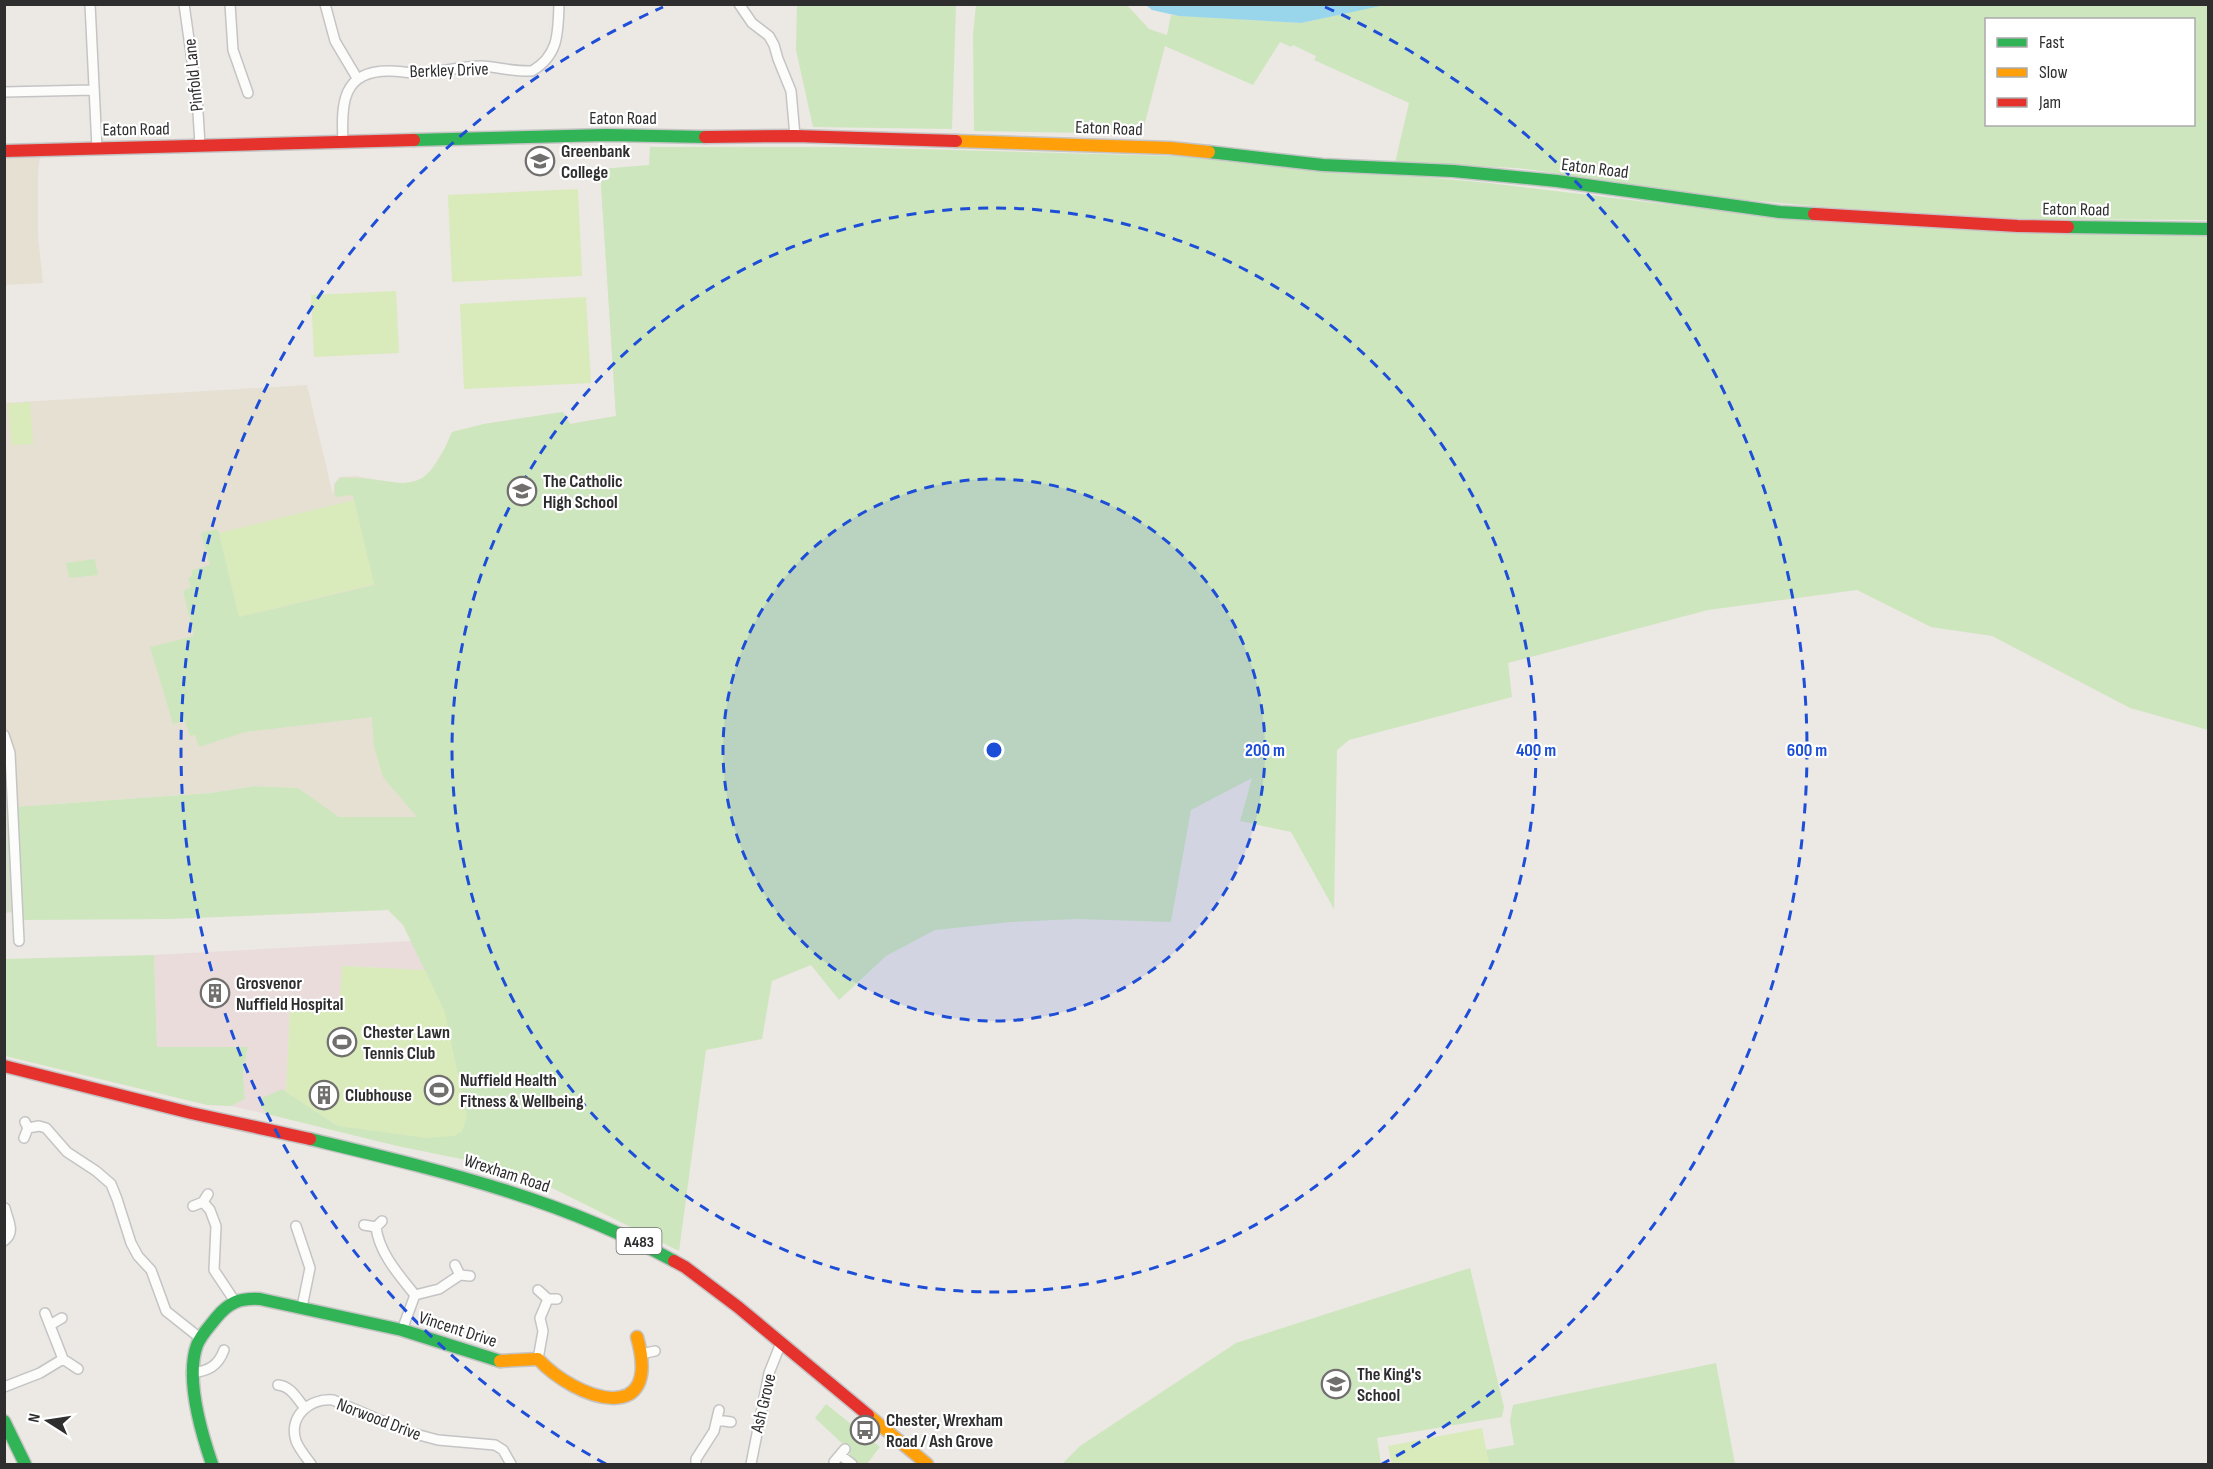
<svg xmlns="http://www.w3.org/2000/svg" width="2213" height="1469" viewBox="0 0 2213 1469" font-family="'Sofia Sans Condensed',sans-serif">
  <style>
    .education { fill: #e6e0d3 }
    .medical { fill: #e9dcdb }
    .green { fill: #cee6be; fill-rule: evenodd }
    .cemetery { fill: #d8e0cc }
    .pitch { fill: #d9eabb }
    .water { fill: #99d6ec }
    .lines { fill: none; stroke-linecap: round; stroke-linejoin: round }
    .street-casing { stroke: #c5c4c5; stroke-width: 12 }
    .fast-casing { stroke: #c5c4c5; stroke-width: 15 }
    .slow-casing { stroke: #c5c4c5; stroke-width: 15 }
    .jam-casing { stroke: #c5c4c5; stroke-width: 15 }
    .street { stroke: #fcfcfb; stroke-width: 9 }
    .fast { stroke: #30b455; stroke-width: 12 }
    .slow { stroke: #ff9f0a; stroke-width: 12 }
    .jam { stroke: #e5322d; stroke-width: 12 }
    .ring { fill: none; stroke: #1d4ed8; stroke-width: 3; stroke-dasharray: 10 8 }
    .labels { text-anchor: middle; stroke-width: 4.5; stroke-linejoin: round; paint-order: stroke }
    .shield { fill: #fff; stroke: #6d6d6d; stroke-width: 1.5 }
    .shield-label { font-size: 16px; font-weight: bold; fill: #2e2e2e }
    .street-label { font-size: 18px; fill: #2e2e2e; stroke: #fff }
    .poi-label { font-size: 18px; font-weight: bold; fill: #2e2e2e; stroke: #fff; text-anchor: start }
    .centre { fill: #1d4ed8; stroke: #fff; stroke-width: 3 }
    .ring-label { font-size: 18px; text-anchor: middle; font-weight: bold; fill: #1d4ed8; stroke: #fff; stroke-width: 4.5; stroke-linejoin: round; paint-order: stroke }
  </style>
  <rect width="100%" height="100%" fill="#ece8e4"/>
  <path class="education" d="M40 156 38 171V237L43 283 5 285 4 157Z
    M600 169 696 410 417 817H339L297 788 255 786 210 793 14 807 8 736 4 726V403L307 385 333 495 334 484 339 477 356 476 401 484 422 479 429 473 445 448 452 432 484 424 563 412 570 424 616 416Z"/>
  <path class="medical" d="M411 941 425 970 343 966 339 1011 290 1008 286 1092 282 1089 260 1105 267 1114 231 1106 245 1098 243 1074 248 1047H157L154 955Z"/>
  <path class="green" d="M1385 4 2208 5V220L2022 219 1824 207 1737 199 1518 168 1395 163 1409 103 1314 60 1316 56 1293 45 1291 47 1280 42 1253 85 1165 46 1142 134 974 131 973 35 976 5H1127L1149 29 1167 35 1171 15 1301 23ZM1986 20H2194V124H1986Z
    M797 5H956L952 129 813 127 796 50Z
    M650 147H845L1208 157 1337 173 1422 177 1489 183 1747 214 1962 229 2208 235V730L2130 708 1992 636 1931 627 1857 590 1708 610 1508 663 1512 697 1349 740 1337 750 1334 909 1291 832 1240 821 1252 778 1191 810 1171 922 1077 919 1011 922 935 930 886 956 839 1000 811 965 772 981 762 1039 706 1050 679 1251 540 1182 491 1165 397 1146 267 1114 260 1105 262 1098 282 1089 338 1126 445 1013 403 925 388 910 168 919 22 920 14 807 210 793 255 786 298 788 339 817H417L383 777 374 747 372 717 245 732 199 747 195 735 190 736 185 721 173 724 150 647 194 636 183 591 191 587 188 578 192 576V570L210 565 201 533 217 529 219 533 239 617 374 585 353 495 335 497V484L340 478C403 475 420 509 452 432L484 424 563 412 570 424 616 416 600 169 649 165Z
    M95 559 98 575 69 578 66 563Z
    M154 955 157 1047H248L243 1074 245 1099 231 1106 207 1105 5 1056V959Z
    M1470 1268 1504 1407 1502 1417 1377 1438 1381 1464H1062L1080 1446 1236 1343Z
    M1716 1363 1735 1464H1489L1486 1450 1514 1445 1510 1421 1513 1405Z
    M826 1404 880 1447 867 1464H858L849 1457 850 1452 846 1447 815 1418Z"/>
  <path class="cemetery" d="M4 767 7 770 12 912 5 913Z"/>
  <path class="pitch" d="M578 189 582 276 452 282 448 195Z
    M396 291 399 353 314 357 311 295Z
    M586 297 591 383 464 389 460 304Z
    M30 402 33 444 12 445 8 404Z
    M354 500 374 584 239 617 219 533Z
    M342 966 425 970 445 1013 467 1117 462 1131 454 1136 426 1138 338 1126 286 1092 290 1008 339 1011Z
    M1482 1428 1489 1464H1392L1388 1446Z"/>
  <path class="water" d="M1146 5H1385L1301 23 1179 16 1152 10Z"/>
  <g class="lines">
    <g class="street-casing">
      <path id="street" d="M90 4 97 148
        M184 4 197 96 200 145
        M230 4 233 50 248 93
        M325 4 335 41 357 78
        M739 4 752 23 769 36 774 45 778 59 791 91 795 136
        M4 92 93 90
        M343 141C341 104 342 70 390 71 399 71 408 73 417 73 439 73 460 66 481 66 498 67 515 72 532 71 559 55 558 33 559 4
        M4 735 10 753 19 941
        M28 1128 39 1126 46 1128 67 1152 96 1171 111 1184 117 1199 131 1243 138 1256 151 1270 166 1311 200 1338
        M24 1138 28 1128 25 1122
        M203 1202 210 1210 216 1226 214 1270 234 1300
        M193 1206 203 1202 208 1194
        M364 1225 376 1227 382 1221
        M296 1226 310 1268 302 1307
        M376 1227C379 1253 399 1275 415 1295L402 1330
        M4 1241C16 1232 8 1221 5 1208
        M455 1265 460 1275 470 1276
        M538 1290 548 1299H557
        M415 1295 439 1289 460 1275
        M45 1313 63 1359
        M50 1325 62 1318
        M641 1354 655 1351
        M538 1359 543 1331 540 1318 548 1299
        M191 1373C209 1371 218 1366 224 1350
        M278 1385C291 1386 297 1399 305 1408
        M4 1387 40 1373 63 1359 78 1369
        M717 1420 731 1422
        M840 1455 852 1464
        M834 1462 845 1449
        M311 1464C306 1457 299 1449 296 1441 288 1416 310 1398 333 1400L408 1432 438 1440 495 1445 503 1450 511 1464
        M696 1464V1459L714 1431 719 1410
        M751 1464 769 1373 781 1343"/>
    </g>
    <g class="fast-casing">
      <path id="fast" d="M414 140 607 135 705 137
        M1209 152 1323 165 1453 171 1557 181 1780 212 1814 214
        M2068 227 2208 229
        M310 1139C438 1170 557 1197 674 1261
        M4 1421 25 1464
        M212 1464C201 1432 185 1378 197 1345 201 1335 209 1327 216 1318 229 1302 240 1298 260 1299L402 1330 500 1361"/>
    </g>
    <g class="slow-casing">
      <path id="slow" d="M956 141 1170 148 1209 152
        M500 1361 538 1359C576 1400 663 1429 637 1337
        M868 1415 927 1464"/>
    </g>
    <g class="jam-casing">
      <path id="jam" d="M705 137 795 136 956 141
        M4 151 414 140
        M1814 214 2018 226 2068 227
        M4 1066 191 1113 310 1139
        M674 1261 685 1267 738 1307 868 1415"/>
    </g>
    <use href="#street" class="street"/>
    <use href="#fast" class="fast"/>
    <use href="#slow" class="slow"/>
    <use href="#jam" class="jam"/>
  </g>
  <circle cx="994" cy="750" r="271" fill="#1d4ed8" fill-opacity=".12"/>
  <g class="ring">
    <circle cx="994" cy="750" r="271"/>
    <circle cx="994" cy="750" r="542"/>
    <path d="M606 1464A813 813 0 0 1 663 7M1325 7A813 813 0 0 1 1382 1464"/>
  </g>
  <defs>
    <g id="university-ring" transform="scale(1.5)"><circle r="9.5" fill="#fff" stroke="#706f6e" stroke-width="1.5"/><path d="M0-5L7-2L0 1L-7-2ZM-4 1L0 2.5L4 1V4Q0 6-4 4Z" fill="#706f6e"/></g>
    <g id="school-ring" transform="scale(1.5)"><circle r="9.5" fill="#fff" stroke="#706f6e" stroke-width="1.5"/><path d="M0-5L7-2L0 1L-7-2ZM-4 1L0 2.5L4 1V4Q0 6-4 4Z" fill="#706f6e"/></g>
    <g id="building-ring" transform="scale(1.5)"><circle r="9.5" fill="#fff" stroke="#706f6e" stroke-width="1.5"/><path d="M-4-6H4V6H1V3H-1V6H-4ZM-2.5-4.3h1.7v1.8h-1.7ZM.8-4.3h1.7v1.8H.8ZM-2.5-1h1.7V.8h-1.7ZM.8-1h1.7V.8H.8Z" fill="#706f6e"/></g>
    <g id="stadium-ring" transform="scale(1.5)"><circle r="9.5" fill="#fff" stroke="#706f6e" stroke-width="1.5"/><path d="M0-5a6.5 5 0 1 0 0 10a6.5 5 0 1 0 0-10ZM-3.5-1.8h7v3.6h-7Z" fill="#706f6e"/></g>
    <g id="bus-ring" transform="scale(1.5)"><circle r="9.5" fill="#fff" stroke="#706f6e" stroke-width="1.5"/><path d="M-5-6H5V4H4V6H2V4H-2V6H-4V4H-5ZM-3.5-4V0h7V-4ZM-3.5 1.2v1.5H-2V1.2ZM2 1.2v1.5H3.5V1.2Z" fill="#706f6e"/></g>
  </defs>
  <g fill-rule="evenodd">
    <use href="#university-ring" x="540" y="161"/>
    <use href="#school-ring" x="522" y="491"/>
    <use href="#building-ring" x="215" y="993"/>
    <use href="#stadium-ring" x="342" y="1042"/>
    <use href="#stadium-ring" x="439" y="1090"/>
    <use href="#building-ring" x="324" y="1095"/>
    <use href="#school-ring" x="1336" y="1384"/>
    <use href="#bus-ring" x="865" y="1430"/>
  </g>
  <g class="labels">
    <rect class="shield" x="616.5" y="1228" width="45" height="26" rx="4.5"/>
    <g class="shield-label">
      <text x="639" y="1247">A483</text>
    </g>
    <g class="street-label">
      <text transform="translate(449 70) rotate(-2)" y="6">Berkley Drive</text>
      <text transform="translate(193 75) rotate(-96)" y="6">Pinfold Lane</text>
      <text x="623" y="124">Eaton Road</text>
      <text transform="translate(1109 128) rotate(2)" y="6">Eaton Road</text>
      <text transform="translate(136 129) rotate(-1)" y="6">Eaton Road</text>
      <text transform="translate(1595 168) rotate(7)" y="6">Eaton Road</text>
      <text transform="translate(2076 209) rotate(1)" y="6">Eaton Road</text>
      <text transform="translate(507 1173) rotate(18)" y="6">Wrexham Road</text>
      <text transform="translate(458 1329) rotate(18)" y="6">Vincent Drive</text>
      <text transform="translate(763 1403) rotate(-77)" y="6">Ash Grove</text>
      <text transform="translate(379 1419) rotate(21)" y="6">Norwood Drive</text>
    </g>
    <g class="poi-label">
      <text x="561" y="157">Greenbank<tspan x="561" dy="21">College</tspan></text>
      <text x="543" y="487">The Catholic<tspan x="543" dy="21">High School</tspan></text>
      <text x="236" y="989">Grosvenor<tspan x="236" dy="21">Nuffield Hospital</tspan></text>
      <text x="363" y="1038">Chester Lawn<tspan x="363" dy="21">Tennis Club</tspan></text>
      <text x="460" y="1086">Nuffield Health<tspan x="460" dy="21">Fitness &amp; Wellbeing</tspan></text>
      <text x="345" y="1101">Clubhouse</text>
      <text x="1357" y="1380">The King's<tspan x="1357" dy="21">School</tspan></text>
      <text x="886" y="1426">Chester, Wrexham<tspan x="886" dy="21">Road / Ash Grove</tspan></text>
    </g>
  </g>
  <circle cx="994" cy="750" r="9" class="centre"/>
  <g class="ring-label">
    <text x="1265" y="756">200 m</text>
    <text x="1536" y="756">400 m</text>
    <text x="1807" y="756">600 m</text>
  </g>
  <rect width="2213" height="1469" fill="none" stroke="#2e2e2e" stroke-width="12"/>
  <rect x="1985" y="18" width="210" height="108" fill="#ffffff" stroke="#ababab" stroke-width="1.5"/>
  <rect x="1997" y="38" width="30" height="9" fill="#30b455" stroke="#ababab" stroke-width="1.5"/>
  <text x="2039" y="48" font-size="18" fill="#2e2e2e">Fast</text>
  <rect x="1997" y="68" width="30" height="9" fill="#ff9f0a" stroke="#ababab" stroke-width="1.5"/>
  <text x="2039" y="78" font-size="18" fill="#2e2e2e">Slow</text>
  <rect x="1997" y="98" width="30" height="9" fill="#e5322d" stroke="#ababab" stroke-width="1.5"/>
  <text x="2039" y="108" font-size="18" fill="#2e2e2e">Jam</text>
  <g transform="translate(48 1421) rotate(282)" stroke="#ffffff" stroke-width="4.5" paint-order="stroke">
  <path d="M0-4.5L10 22L0 15L-10 22Z" fill="#2e2e2e"/>
  <text y="-9" font-size="16" font-weight="bold" text-anchor="middle" fill="#2e2e2e">N</text>
  </g>
</svg>
